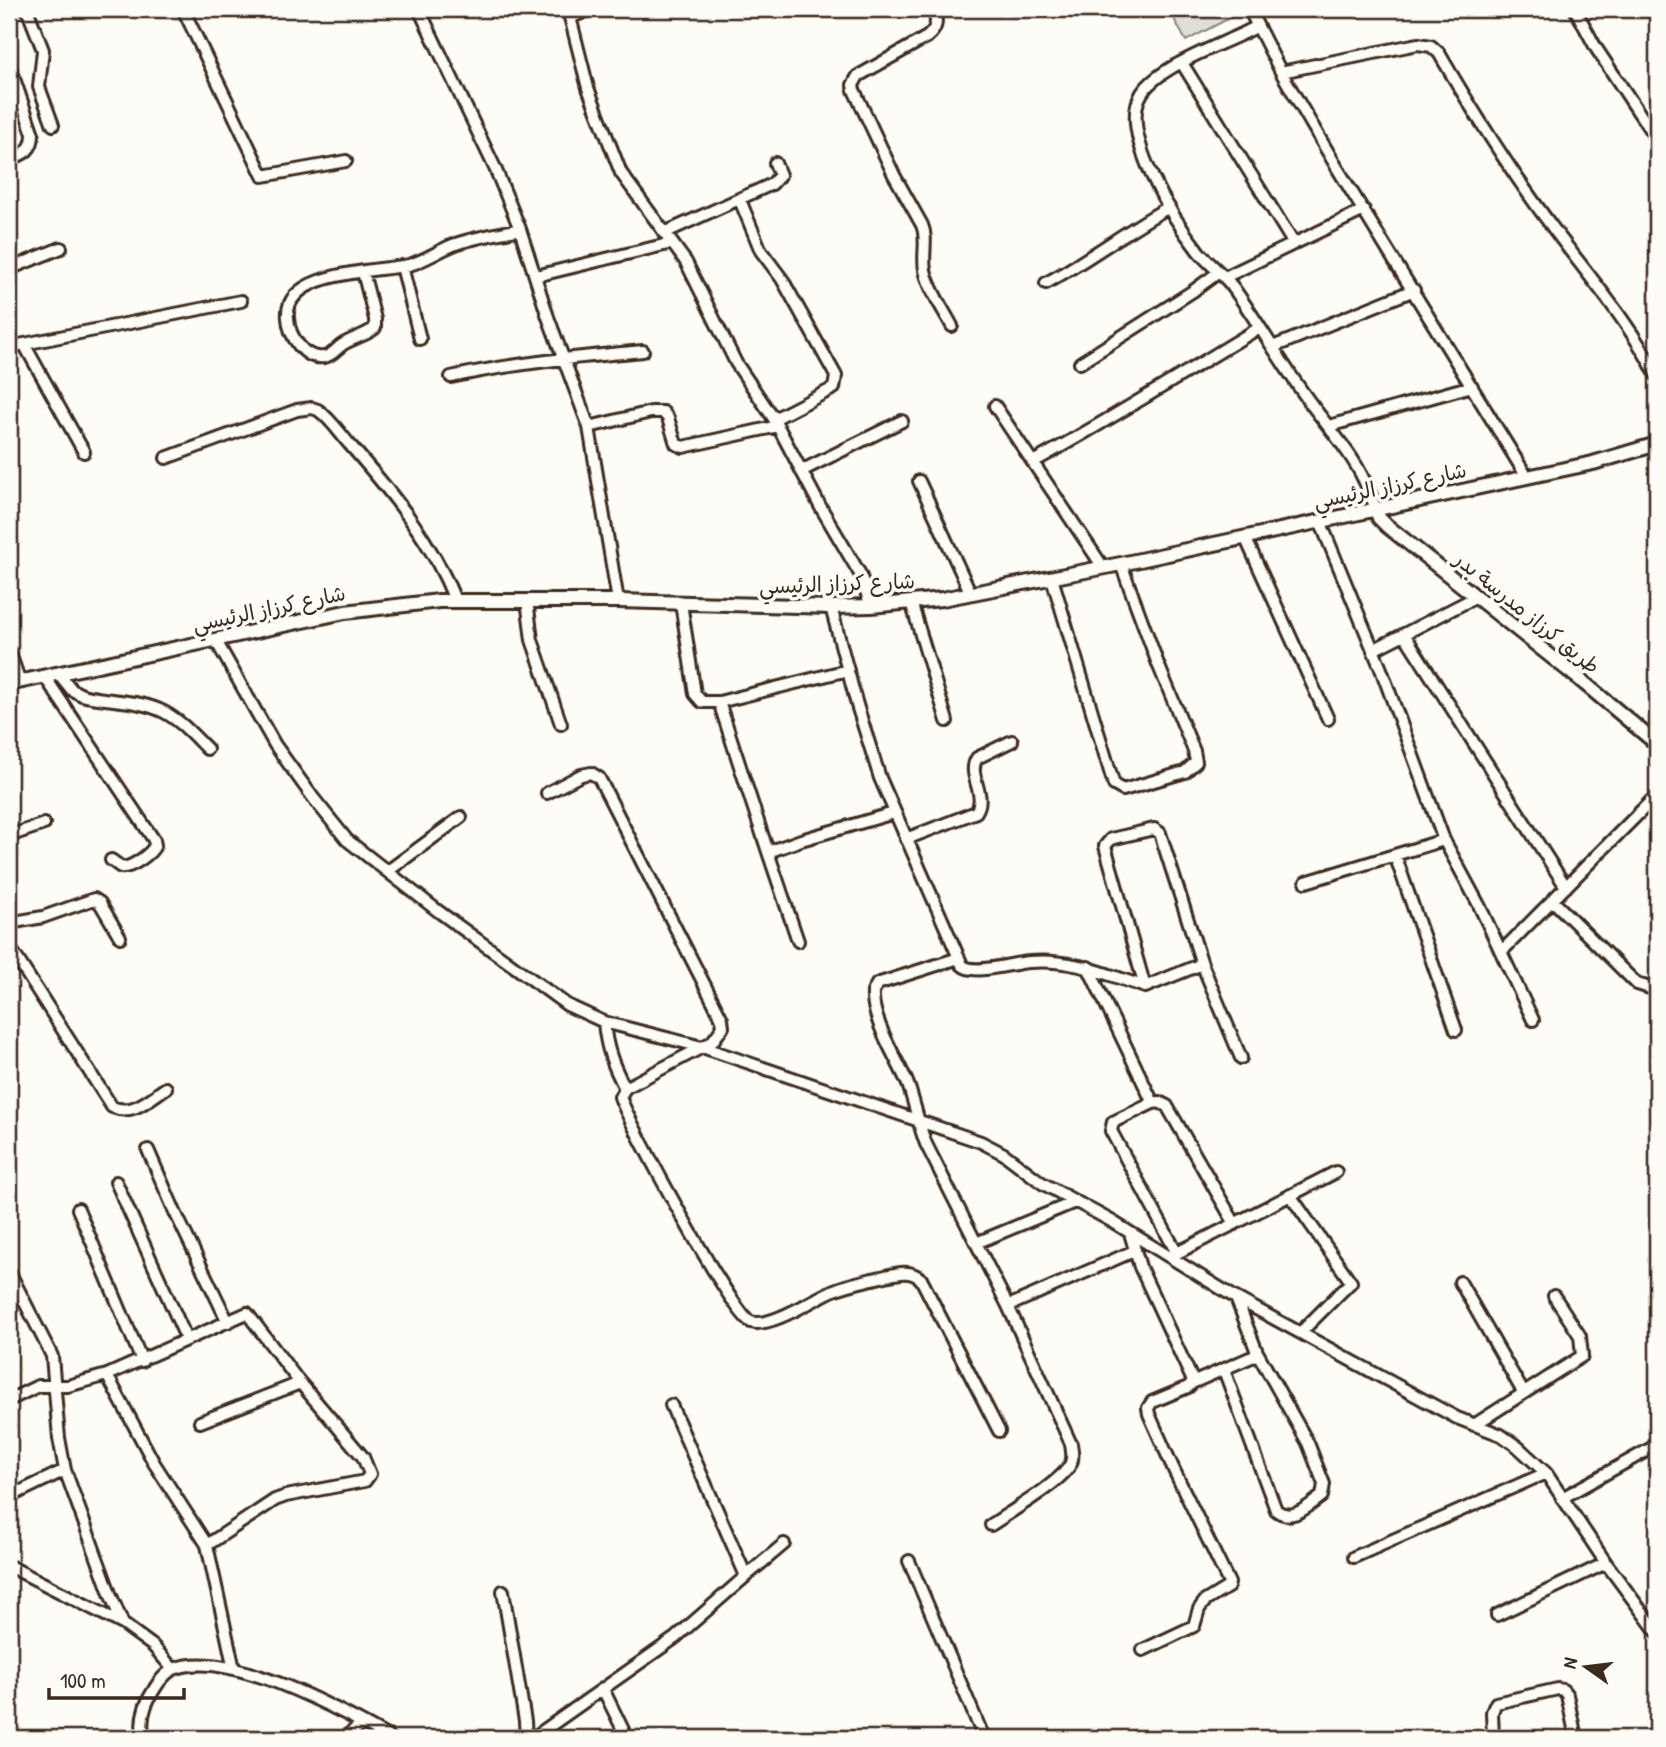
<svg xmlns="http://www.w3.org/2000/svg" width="1666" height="1747" viewBox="0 0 1666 1747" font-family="'Patrick Hand','Playpen Sans Arabic',sans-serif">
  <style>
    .green { fill: #e1ded7; stroke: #8e847a; stroke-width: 2 }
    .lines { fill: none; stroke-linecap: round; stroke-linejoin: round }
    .minor-casing { stroke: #3b2a1e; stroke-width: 16 }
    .tertiary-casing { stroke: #3b2a1e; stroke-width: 18 }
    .minor { stroke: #fdfcf7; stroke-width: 10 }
    .tertiary { stroke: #fdfcf7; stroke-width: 12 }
    .labels { text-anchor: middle; stroke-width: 7; stroke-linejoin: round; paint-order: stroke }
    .street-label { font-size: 21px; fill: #3b2a1e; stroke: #fdfcf7 }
  </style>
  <rect width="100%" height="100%" fill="#fdfcf7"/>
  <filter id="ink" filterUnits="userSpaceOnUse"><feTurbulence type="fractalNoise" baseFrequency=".0143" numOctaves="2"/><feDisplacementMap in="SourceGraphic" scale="14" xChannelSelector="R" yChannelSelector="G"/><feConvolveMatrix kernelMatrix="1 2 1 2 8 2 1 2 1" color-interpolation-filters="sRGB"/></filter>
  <g filter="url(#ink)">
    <path class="green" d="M1188 9H1234L1237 14 1186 41 1173 17Z"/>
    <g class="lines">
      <g class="minor-casing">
        <path id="minor" d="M27 9 43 50 39 87 53 125
          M183 9 263 176 346 161
          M419 9 495 168 520 229 548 317 589 427 618 601
          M568 9 588 88 621 173 686 262 736 363 774 419 820 506 860 574 871 606
          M933 9C938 21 937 29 927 37L858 76 853 85 854 90 894 175 922 225C928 239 922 254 925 270 929 289 943 309 952 326
          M1249 9 1281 72 1339 171 1527 477
          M1575 9 1596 48 1657 140
          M570 18 591 9
          M1256 27C1225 44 1161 64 1142 93 1117 132 1174 220 1199 252 1209 264 1222 273 1232 286 1258 322 1280 361 1306 397 1325 424 1350 450 1364 480 1369 489 1372 500 1376 509
          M1182 63 1294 244
          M9 64 33 134C33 151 23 154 9 160
          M1281 72 1418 44 1431 46 1439 53C1475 115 1513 175 1556 232 1591 279 1630 323 1657 376
          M740 200 761 251 782 279 836 376 834 388 774 419
          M664 233 772 184 780 175 775 163
          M402 266 420 339
          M9 269 61 248
          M363 272 375 319V328C365 336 352 338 342 345 336 349 332 356 324 357 304 360 289 336 288 318 283 270 378 272 409 265 424 261 438 251 453 245 474 237 498 234 520 229
          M536 276 672 243
          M1225 277 1364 210
          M1046 283C1089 260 1127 230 1169 207
          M24 344 84 452
          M9 347 241 301
          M1273 347 1414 290
          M1080 363 1193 291 1219 272
          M451 377C515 363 578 357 643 351
          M995 406 1103 567
          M1329 426 1472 386
          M589 427 651 412H663L668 418 676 444 683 447 778 426
          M166 458 297 410 312 408 318 410C331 419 341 435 351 446 392 493 432 541 455 600
          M1033 462C1110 420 1184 373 1259 328
          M801 471 902 421
          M919 481 971 594
          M1320 521 1381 669 1444 840 1479 905 1533 1020
          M1245 537 1328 719
          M1052 578 1114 785 1123 790 1185 772 1196 762 1194 751 1158 664 1121 564
          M527 600 532 640 561 724
          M911 602 947 721
          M681 603 695 694 702 702H719L848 670
          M831 607 857 705 880 778 959 958
          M1404 634 1566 887
          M215 639 275 745 314 799 347 840 438 911 567 1005 604 1022 702 1047 981 1142 1004 1154 1042 1183 1113 1222 1236 1298 1457 1418 1501 1435 1518 1447 1546 1473 1606 1563 1657 1632
          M1373 650 1476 597
          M9 651 20 682
          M59 674 72 690 82 695C108 702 139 699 164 712 181 721 194 736 207 749
          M45 677 154 840 155 845C152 853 131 869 121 867 119 866 113 861 111 860
          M719 702 768 852
          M547 793 581 775 591 773 599 778 722 1019 723 1027 712 1042 625 1088 620 1097C629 1123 734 1317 751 1322 770 1329 815 1298 834 1290 849 1284 865 1281 881 1277 895 1274 909 1268 921 1279L999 1431
          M9 836 44 824
          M906 839 976 812C988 794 966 775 977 758L1012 741
          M1395 855 1456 1030
          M388 871 461 817
          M1306 882 1444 840
          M1552 900 1637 984 1650 988 1657 984
          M9 923 43 917 94 899 100 903 120 937
          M798 941 768 852 801 840 894 813
          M9 946 112 1107C133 1116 149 1099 166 1088
          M1501 952 1657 795
          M1088 967 1153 1103
          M1145 987 1105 846 1111 839 1154 829 1160 833 1202 964 1241 1058
          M604 1022C606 1047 613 1066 625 1088
          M148 1150 175 1212 228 1322
          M116 1182 187 1340
          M1290 1195 1351 1282 1301 1332
          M78 1209 142 1361
          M1130 1233 1140 1267 1192 1379V1383L1188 1387 1152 1402 1148 1408 1149 1414 1174 1470 1229 1583 1228 1587 1205 1601 1199 1609 1194 1626 1143 1650
          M976 1243 1075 1202
          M1177 1253 1111 1131 1113 1122 1153 1103 1159 1102 1167 1106 1235 1224
          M1173 1255 1336 1172
          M9 1271 52 1356 59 1438 65 1470 9 1497
          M1460 1282 1523 1392
          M1008 1306 1134 1251
          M1224 1370 1276 1510C1292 1523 1308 1506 1322 1496L1324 1484 1308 1443 1257 1352
          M107 1375 154 1463 207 1545 234 1669
          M1192 1383 1254 1356 1257 1352 1236 1298
          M9 1400 38 1386H68L107 1375 247 1313 297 1379 363 1457 370 1474 365 1481 286 1496 275 1500 207 1545
          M200 1422 300 1383
          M1474 1425 1582 1356 1580 1336 1554 1296
          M65 1470 111 1596 123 1624
          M1562 1498 1657 1445
          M991 1525C1010 1512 1060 1483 1070 1465 1074 1459 1072 1451 1071 1444L1008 1306 926 1144C918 1124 915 1102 907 1082 896 1057 871 1019 873 992L877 984 959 958 962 965C973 976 1013 963 1029 962 1071 958 1106 974 1145 987L1202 964
          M1354 1557 1546 1473
          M909 1561 984 1738
          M9 1566 123 1624 153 1646 173 1669
          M746 1576 784 1544
          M503 1591 525 1721 526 1738
          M1497 1615 1606 1563
          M603 1689 627 1738
          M144 1738C139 1720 145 1703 155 1688 159 1681 167 1672 174 1669 227 1647 344 1712 390 1738
          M344 1738 363 1723
          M533 1738 675 1638 746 1576 671 1405
          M1493 1738 1492 1712 1496 1703 1558 1689 1563 1690 1567 1695 1576 1738"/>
      </g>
      <g class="tertiary-casing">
        <path id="tertiary" d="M1376 509 1379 518 1387 526 1577 677 1657 744
          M9 684 345 612 439 601H618L831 607 871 606 942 599 1121 564 1527 477 1593 463 1657 444"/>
      </g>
      <use href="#minor" class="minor"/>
      <use href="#tertiary" class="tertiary"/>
    </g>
  </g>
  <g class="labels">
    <g class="street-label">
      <text transform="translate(1390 486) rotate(-12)" y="7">شارع كرزاز الرئيسي</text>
      <text transform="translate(837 584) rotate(-2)" y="7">شارع كرزاز الرئيسي</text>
      <text transform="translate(269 609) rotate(-12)" y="7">شارع كرزاز الرئيسي</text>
      <text transform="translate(1527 613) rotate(39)" y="7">طريق كرزاز مدرسة بدر</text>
    </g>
  </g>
  <rect width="1666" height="1747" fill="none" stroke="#fdfcf7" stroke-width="35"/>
  <rect x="18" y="18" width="1631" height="1712" fill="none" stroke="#3b2a1e" stroke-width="2.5" filter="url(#ink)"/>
  <g transform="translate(1586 1667) rotate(284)" stroke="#fdfcf7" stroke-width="5" paint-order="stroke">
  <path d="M0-5L12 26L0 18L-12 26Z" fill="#3b2a1e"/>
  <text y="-10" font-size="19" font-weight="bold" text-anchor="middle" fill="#3b2a1e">N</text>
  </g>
  <path d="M49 1688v10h135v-10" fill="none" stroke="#3b2a1e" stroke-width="3.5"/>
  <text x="60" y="1688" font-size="21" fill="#3b2a1e" stroke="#fdfcf7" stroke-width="5" paint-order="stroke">100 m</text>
</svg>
